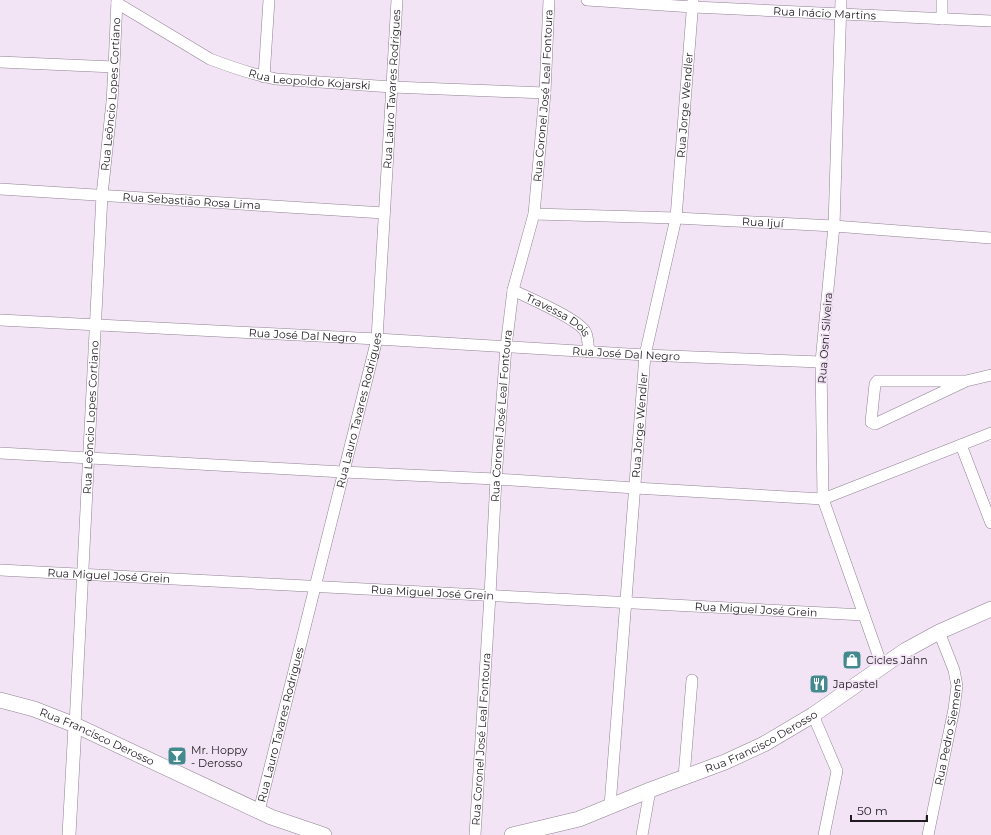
<svg xmlns="http://www.w3.org/2000/svg" width="991" height="835" viewBox="0 0 991 835" font-family="Montserrat,sans-serif">
  <style>
    .lines { fill: none; stroke-linecap: round; stroke-linejoin: round }
    .minor-casing { stroke: #908293; stroke-width: 12 }
    .tertiary-casing { stroke: #908293; stroke-width: 14 }
    .secondary-casing { stroke: #908293; stroke-width: 16 }
    .minor { stroke: #fff; stroke-width: 11 }
    .tertiary { stroke: #fff; stroke-width: 13 }
    .secondary { stroke: #fff; stroke-width: 15 }
    .labels { text-anchor: middle; stroke-width: 3.5; stroke-linejoin: round; paint-order: stroke }
    .street-label { font-size: 11px; fill: #201a21; stroke: #f2e3f5 }
    .poi-label { font-size: 11px; fill: #201a21; stroke: #f2e3f5; text-anchor: start }
  </style>
  <rect width="100%" height="100%" fill="#f2e3f5"/>
  <g class="lines">
    <g class="minor-casing">
      <g id="minor">
        <path id="s1" d="M587 0 693 7 991 21"/>
        <path d="M841 0 834 226 821 362 823 499 882 666"/>
        <path id="s2" d="M117 3 210 59C231 67 254 75 276 79L392 87 545 93"/>
        <path d="M942 19V0"/>
        <path d="M0 62 114 67"/>
        <path d="M264 77 269 0"/>
        <path id="s3" d="M0 189 384 213"/>
        <path id="s4" d="M534 214 676 218 834 226 991 238"/>
        <path id="s5" d="M513 290C528 298 580 319 586 333 588 338 588 346 589 352"/>
        <path id="s6" d="M0 320 377 339 645 355 821 362"/>
        <path d="M966 381H877L875 384 871 422 875 424 966 381 991 375"/>
        <path d="M961 445 991 523"/>
        <path d="M0 453 343 472 496 479 635 488 823 499 991 433"/>
        <path id="s7" d="M0 570 864 615"/>
        <path d="M813 715 837 771 824 835"/>
        <path id="s8" d="M75 725 102 195 112 102 114 67 117 0"/>
        <path d="M684 777 692 680"/>
        <path id="s9" d="M610 806 645 355 676 218 693 0"/>
        <path id="s10" d="M259 811 377 339 397 0"/>
        <path id="s11" d="M475 835 490 595 496 479 506 347 513 290 534 214 545 93 549 0"/>
        <path d="M642 835 650 790"/>
        <path id="s12" d="M928 835 954 709 957 686 954 670 939 632"/>
      </g>
    </g>
    <g class="tertiary-casing">
      <path id="tertiary" d="M69 835 75 725"/>
    </g>
    <g class="secondary-casing">
      <g id="secondary">
        <path id="s13" d="M0 700 34 709 75 725 271 817 324 835"/>
        <path id="s14" d="M512 835 579 819 650 790 725 762 764 744 813 715 906 650 939 632 991 609"/>
      </g>
    </g>
    <use href="#minor" class="minor"/>
    <use href="#tertiary" class="tertiary"/>
    <use href="#secondary" class="secondary"/>
  </g>
  <defs>
    <g id="shop-square" transform="scale(1)"><rect x="-9" y="-9" width="18" height="18" rx="4" fill="#438a8f" stroke="#f2e3f5"/><path d="M-5-2.5h2.3a2.7 3.5 0 0 1 5.4 0H5L5.5 6h-11ZM-1.5-2.5h3a1.5 2.3 0 0 0-3 0Z" fill="#fff"/></g>
    <g id="restaurant-square" transform="scale(1)"><rect x="-9" y="-9" width="18" height="18" rx="4" fill="#438a8f" stroke="#f2e3f5"/><path d="M-5-6h1v4h1v-4h1v4h1v-4h1v5L-1.5 .5V6h-2V.5L-5-1ZM5-6V6H3V1.5H1.5Q1.5-4 5-6Z" fill="#fff"/></g>
    <g id="bar-square" transform="scale(1)"><rect x="-9" y="-9" width="18" height="18" rx="4" fill="#438a8f" stroke="#f2e3f5"/><path d="M-6-5H6L.8 .8V4.5H3.5V6h-7V4.5H-.8V.8Z" fill="#fff"/></g>
  </defs>
  <g fill-rule="evenodd">
    <use href="#shop-square" x="852" y="660"/>
    <use href="#restaurant-square" x="819" y="684"/>
    <use href="#bar-square" x="177" y="756"/>
  </g>
  <g class="labels">
    <g class="street-label">
      <text dy="4" stroke="none"><textPath href="#s1" startOffset="238">Rua Inácio Martins</textPath></text>
      <text dy="4" stroke="none"><textPath href="#s2" startOffset="211">Rua Leopoldo Kojarski</textPath></text>
      <text dy="4" stroke="none"><textPath href="#s10" startOffset="737">Rua Lauro Tavares Rodrigues</textPath></text>
      <text dy="4" stroke="none"><textPath href="#s8" startOffset="632">Rua Leôncio Lopes Cortiano</textPath></text>
      <text dy="4" stroke="none"><textPath href="#s11" startOffset="744">Rua Coronel José Leal Fontoura</textPath></text>
      <text dy="4" stroke="none"><textPath href="#s9" startOffset="706">Rua Jorge Wendler</textPath></text>
      <text dy="4" stroke="none"><textPath href="#s3" startOffset="192">Rua Sebastião Rosa Lima</textPath></text>
      <text dy="4" stroke="none"><textPath href="#s4" startOffset="229">Rua Ijuí</textPath></text>
      <text dy="4" stroke="none"><textPath href="#s5" startOffset="52">Travessa Dois</textPath></text>
      <text dy="4" stroke="none"><textPath href="#s6" startOffset="303">Rua José Dal Negro</textPath></text>
      <text transform="translate(825 338) rotate(-86)" y="4">Rua Osni Silveira</text>
      <text dy="4" stroke="none"><textPath href="#s6" startOffset="627">Rua José Dal Negro</textPath></text>
      <text dy="4" stroke="none"><textPath href="#s10" startOffset="413">Rua Lauro Tavares Rodrigues</textPath></text>
      <text dy="4" stroke="none"><textPath href="#s11" startOffset="420">Rua Coronel José Leal Fontoura</textPath></text>
      <text dy="4" stroke="none"><textPath href="#s8" startOffset="308">Rua Leôncio Lopes Cortiano</textPath></text>
      <text dy="4" stroke="none"><textPath href="#s9" startOffset="382">Rua Jorge Wendler</textPath></text>
      <text dy="4" stroke="none"><textPath href="#s7" startOffset="109">Rua Miguel José Grein</textPath></text>
      <text dy="4" stroke="none"><textPath href="#s7" startOffset="433">Rua Miguel José Grein</textPath></text>
      <text dy="4" stroke="none"><textPath href="#s7" startOffset="757">Rua Miguel José Grein</textPath></text>
      <text dy="4" stroke="none"><textPath href="#s10" startOffset="89">Rua Lauro Tavares Rodrigues</textPath></text>
      <text dy="4" stroke="none"><textPath href="#s12" startOffset="105">Rua Pedro Siemens</textPath></text>
      <text dy="4" stroke="none"><textPath href="#s13" startOffset="104">Rua Francisco Derosso</textPath></text>
      <text dy="4" stroke="none"><textPath href="#s11" startOffset="96">Rua Coronel José Leal Fontoura</textPath></text>
      <text dy="4" stroke="none"><textPath href="#s14" startOffset="267">Rua Francisco Derosso</textPath></text>
    </g>
    <g class="poi-label">
      <text x="866" y="664">Cicles Jahn</text>
      <text x="833" y="688">Japastel</text>
      <text x="191" y="754">Mr. Hoppy<tspan x="191" dy="13">- Derosso</tspan></text>
    </g>
  </g>
  <path d="M851 815v6h76v-6" fill="none" stroke="#201a21" stroke-width="2"/>
  <text x="857" y="815" font-size="12" fill="#201a21" stroke="#f2e3f5" stroke-width="3" paint-order="stroke">50 m</text>
</svg>
